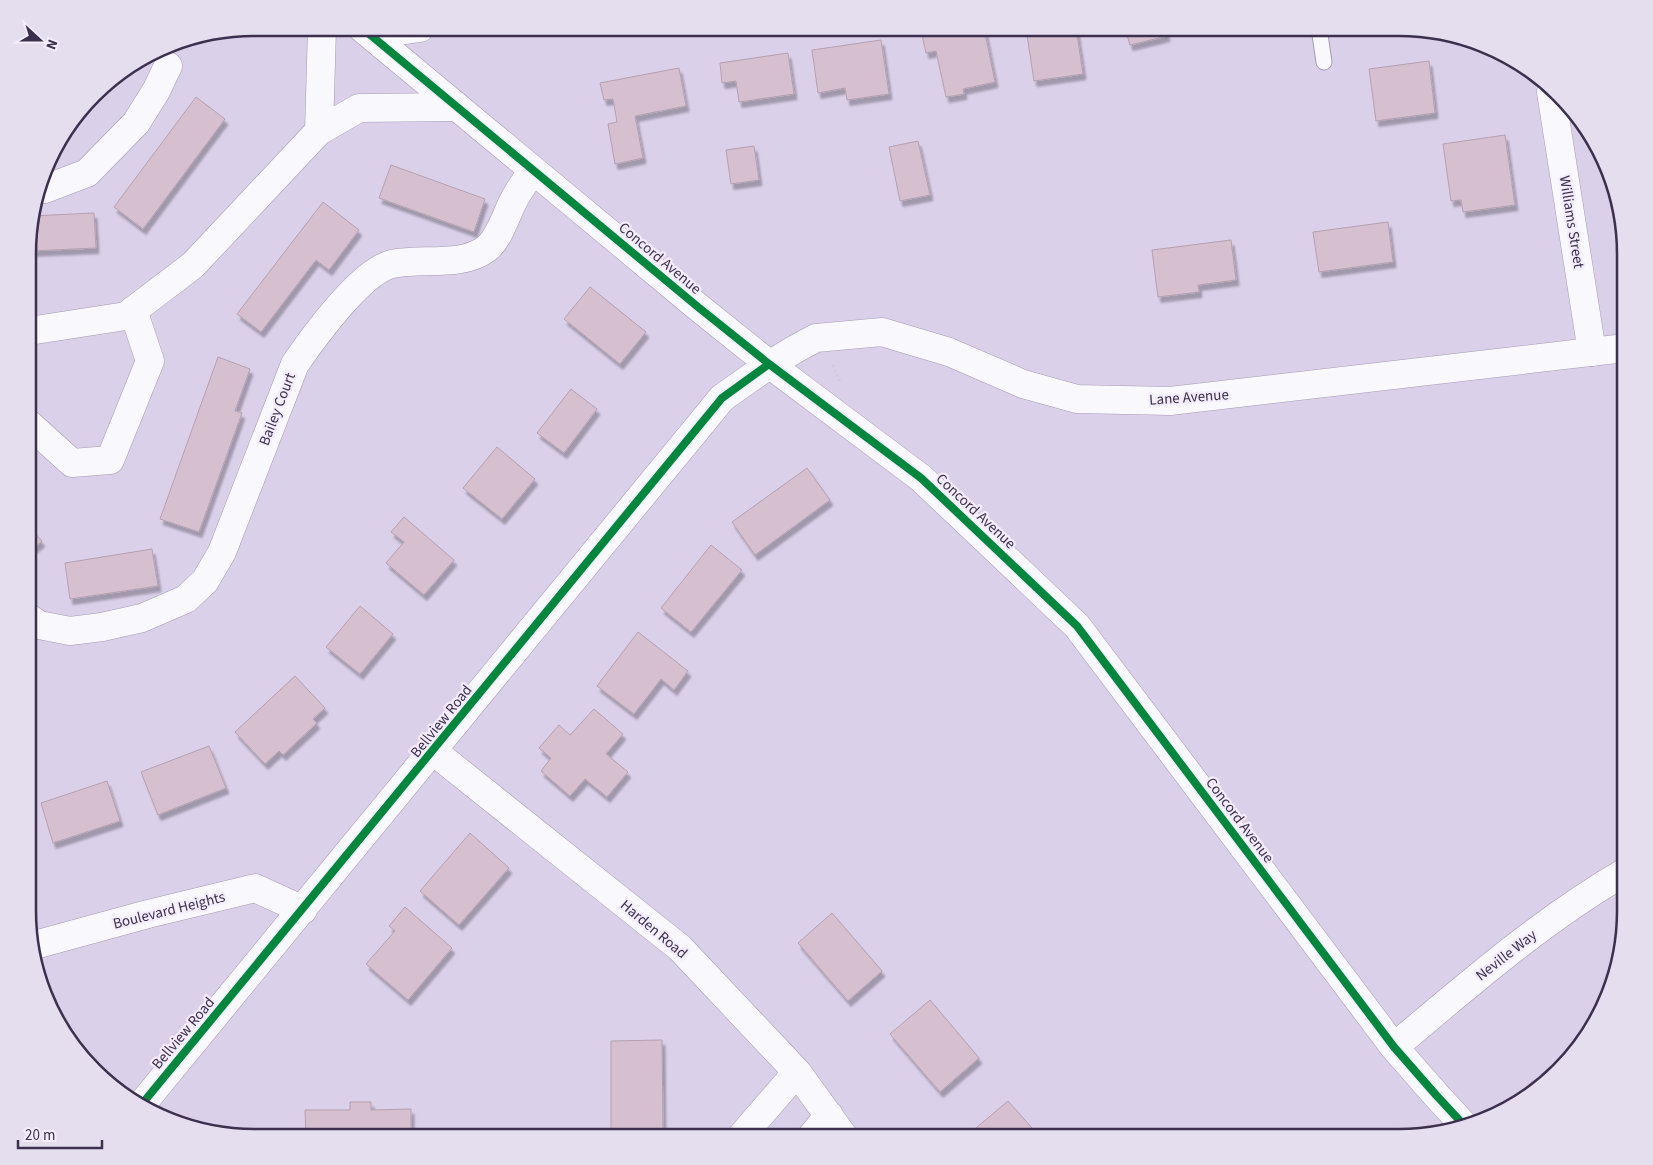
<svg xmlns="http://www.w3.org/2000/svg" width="1653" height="1165" viewBox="0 0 1653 1165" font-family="'Source Sans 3',sans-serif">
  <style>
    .building { fill: #d6c0d0; stroke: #b5a0b0; filter: url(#shadow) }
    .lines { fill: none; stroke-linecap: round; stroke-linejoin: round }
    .lane-casing { stroke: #a59bb4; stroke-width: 17 }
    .street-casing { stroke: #a59bb4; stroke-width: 29 }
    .secondary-casing { stroke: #a59bb4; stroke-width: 29 }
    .path { stroke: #d2ced7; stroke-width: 3; stroke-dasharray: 2.5 2.5; stroke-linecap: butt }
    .lane { stroke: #f9f8fc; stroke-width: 15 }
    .street { stroke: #f9f8fc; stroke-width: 28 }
    .secondary { stroke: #f9f8fc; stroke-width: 28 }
    .cycleway-casing { stroke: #f3edfd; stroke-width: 11 }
    .cycleway { stroke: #00873e; stroke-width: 8 }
    .labels { text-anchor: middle; stroke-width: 4.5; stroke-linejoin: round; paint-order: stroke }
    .street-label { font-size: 15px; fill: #3c304e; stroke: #f3edfd }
    .rim { fill: none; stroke: #3c304e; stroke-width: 2.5 }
  </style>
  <defs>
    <filter id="shadow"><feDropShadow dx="3" dy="5.5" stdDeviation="1" flood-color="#0004"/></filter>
  </defs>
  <rect width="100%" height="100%" fill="#dad0ea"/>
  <path class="building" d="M955 28H984L995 82 963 89 964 94 946 97 936 51 926 53 922 35Z
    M1026 28H1076L1083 74 1034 81Z
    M1125 28H1169L1165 29 1167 36 1130 45Z
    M881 40 889 94 847 100 845 88 818 93 812 50Z
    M788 53 794 94 739 102 736 81 722 83 720 63Z
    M1429 61 1435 113 1376 121 1369 69Z
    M679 68 686 106 635 116 643 158 615 164 608 124 617 122 613 99 604 100 600 83Z
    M196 97 225 119 143 229 114 207Z
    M1505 135 1515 205 1463 212 1461 200 1451 201 1443 144Z
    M918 141 930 195 900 201 889 147Z
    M754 146 759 180 731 184 726 150Z
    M391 165 485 199 474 232 379 198Z
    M323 202 359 230 329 270 316 260 261 332 237 314Z
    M94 213 96 248 29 251V225L32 216Z
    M1388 222 1393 262 1319 272 1313 232Z
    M1231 240 1236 280 1198 285 1199 292 1158 297 1152 250Z
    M590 287 646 332 620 364 564 319Z
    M218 357 250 369 235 411 242 413 199 532 160 519Z
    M571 389 597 409 564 453 537 433Z
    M497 447 535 479 502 519 463 488Z
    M807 468 830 500 755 555 732 522Z
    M404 517 454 560 424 595 386 563 404 542 391 532Z
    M29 527 42 541 29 552Z
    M711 545 742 570 691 632 661 608Z
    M152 549 158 586 70 599 65 563Z
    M360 606 393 634 360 674 326 647Z
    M638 632 688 671 674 690 661 679 634 714 597 686Z
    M295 676 325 708 313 719 317 723 283 755 279 751 265 764 235 732Z
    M594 709 623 734 606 754 628 772 607 797 585 779 570 796 541 771 551 758 539 748 559 725 570 735Z
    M209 746 226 788 158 815 141 772Z
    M107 781 120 821 53 843 41 803Z
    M470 833 509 868 459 925 420 891Z
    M405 907 452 948 408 1000 366 964 395 931 389 926Z
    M832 913 882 971 848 1001 798 943Z
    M930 1000 979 1058 940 1092 890 1034Z
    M662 1040 663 1131H611V1041Z
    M1008 1101 1040 1137H974L970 1133Z
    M350 1102H371V1110L411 1109V1137H306L305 1110H350Z"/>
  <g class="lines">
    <g class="lane-casing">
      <path id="lane" d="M1319 28 1324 62"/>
    </g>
    <g class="street-casing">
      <path id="street" d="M1551 92 1592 352
        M319 131 322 28
        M40 189H45L87 173 136 123 156 91 168 66
        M29 331 126 316 193 265 319 131 359 108 456 107
        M29 424 72 463 110 460 150 361 133 310
        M29 618 39 625 70 631 102 627 142 618 186 599 205 581 222 552 295 364C313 338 361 271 392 264 421 257 460 268 486 249 500 239 507 211 516 196 521 187 527 179 533 171
        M433 751 680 948 797 1072 844 1137
        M1394 1047C1468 985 1541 921 1625 872
        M741 1137 797 1072
        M811 1137 829 1115"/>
    </g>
    <g class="secondary-casing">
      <path id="secondary" d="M362 28 698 307 769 364 921 478 1077 626 1394 1047 1436 1095 1462 1123
        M371 35 420 28
        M31 946 148 914 255 888 303 910
        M142 1104 722 398C753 376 782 355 816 338L882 332 949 352 1023 384 1077 399 1170 401 1625 348"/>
    </g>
    <path class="path" d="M833 365 840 382"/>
    <use href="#lane" class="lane"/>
    <use href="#street" class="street"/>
    <use href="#secondary" class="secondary"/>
    <g class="cycleway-casing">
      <path id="cycleway" d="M362 28 698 307 769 364 921 478 1077 626 1394 1047 1436 1095 1462 1123
        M142 1104 722 398 769 364"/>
    </g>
    <use href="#cycleway" class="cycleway"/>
  </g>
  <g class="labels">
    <g class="street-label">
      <text transform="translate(1572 222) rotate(81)" y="5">Williams Street</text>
      <text transform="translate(660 258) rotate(40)" y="5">Concord Avenue</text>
      <text transform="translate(1189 397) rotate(-4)" y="5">Lane Avenue</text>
      <text transform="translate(277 409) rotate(-69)" y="5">Bailey Court</text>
      <text transform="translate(976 511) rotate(43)" y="5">Concord Avenue</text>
      <text transform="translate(441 721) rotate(-51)" y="5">Bellview Road</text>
      <text transform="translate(1240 820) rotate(53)" y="5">Concord Avenue</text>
      <text transform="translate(169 910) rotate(-14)" y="5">Boulevard Heights</text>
      <text transform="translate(654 929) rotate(40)" y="5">Harden Road</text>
      <text transform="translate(1506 955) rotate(-38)" y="5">Neville Way</text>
      <text transform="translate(183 1033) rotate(-50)" y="5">Bellview Road</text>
    </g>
  </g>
  <path d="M0 0H1653V1165H0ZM254 36H1399A218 218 0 0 1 1617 254V911A218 218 0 0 1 1399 1129H254A218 218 0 0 1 36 911V254A218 218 0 0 1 254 36Z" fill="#e4deef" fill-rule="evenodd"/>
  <path class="rim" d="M254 36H1399A218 218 0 0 1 1617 254V911A218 218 0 0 1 1399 1129H254A218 218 0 0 1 36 911V254A218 218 0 0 1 254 36Z"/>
  <g transform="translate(40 40) rotate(111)" stroke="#f3edfd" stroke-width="4" paint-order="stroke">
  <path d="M0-4L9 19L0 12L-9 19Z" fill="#3c304e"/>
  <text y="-8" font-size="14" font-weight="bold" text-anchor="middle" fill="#3c304e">N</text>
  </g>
  <path d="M18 1140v8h84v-8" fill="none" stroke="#3c304e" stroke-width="2.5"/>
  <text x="25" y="1140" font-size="15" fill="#3c304e" stroke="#f3edfd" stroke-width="4" paint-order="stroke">20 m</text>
</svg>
